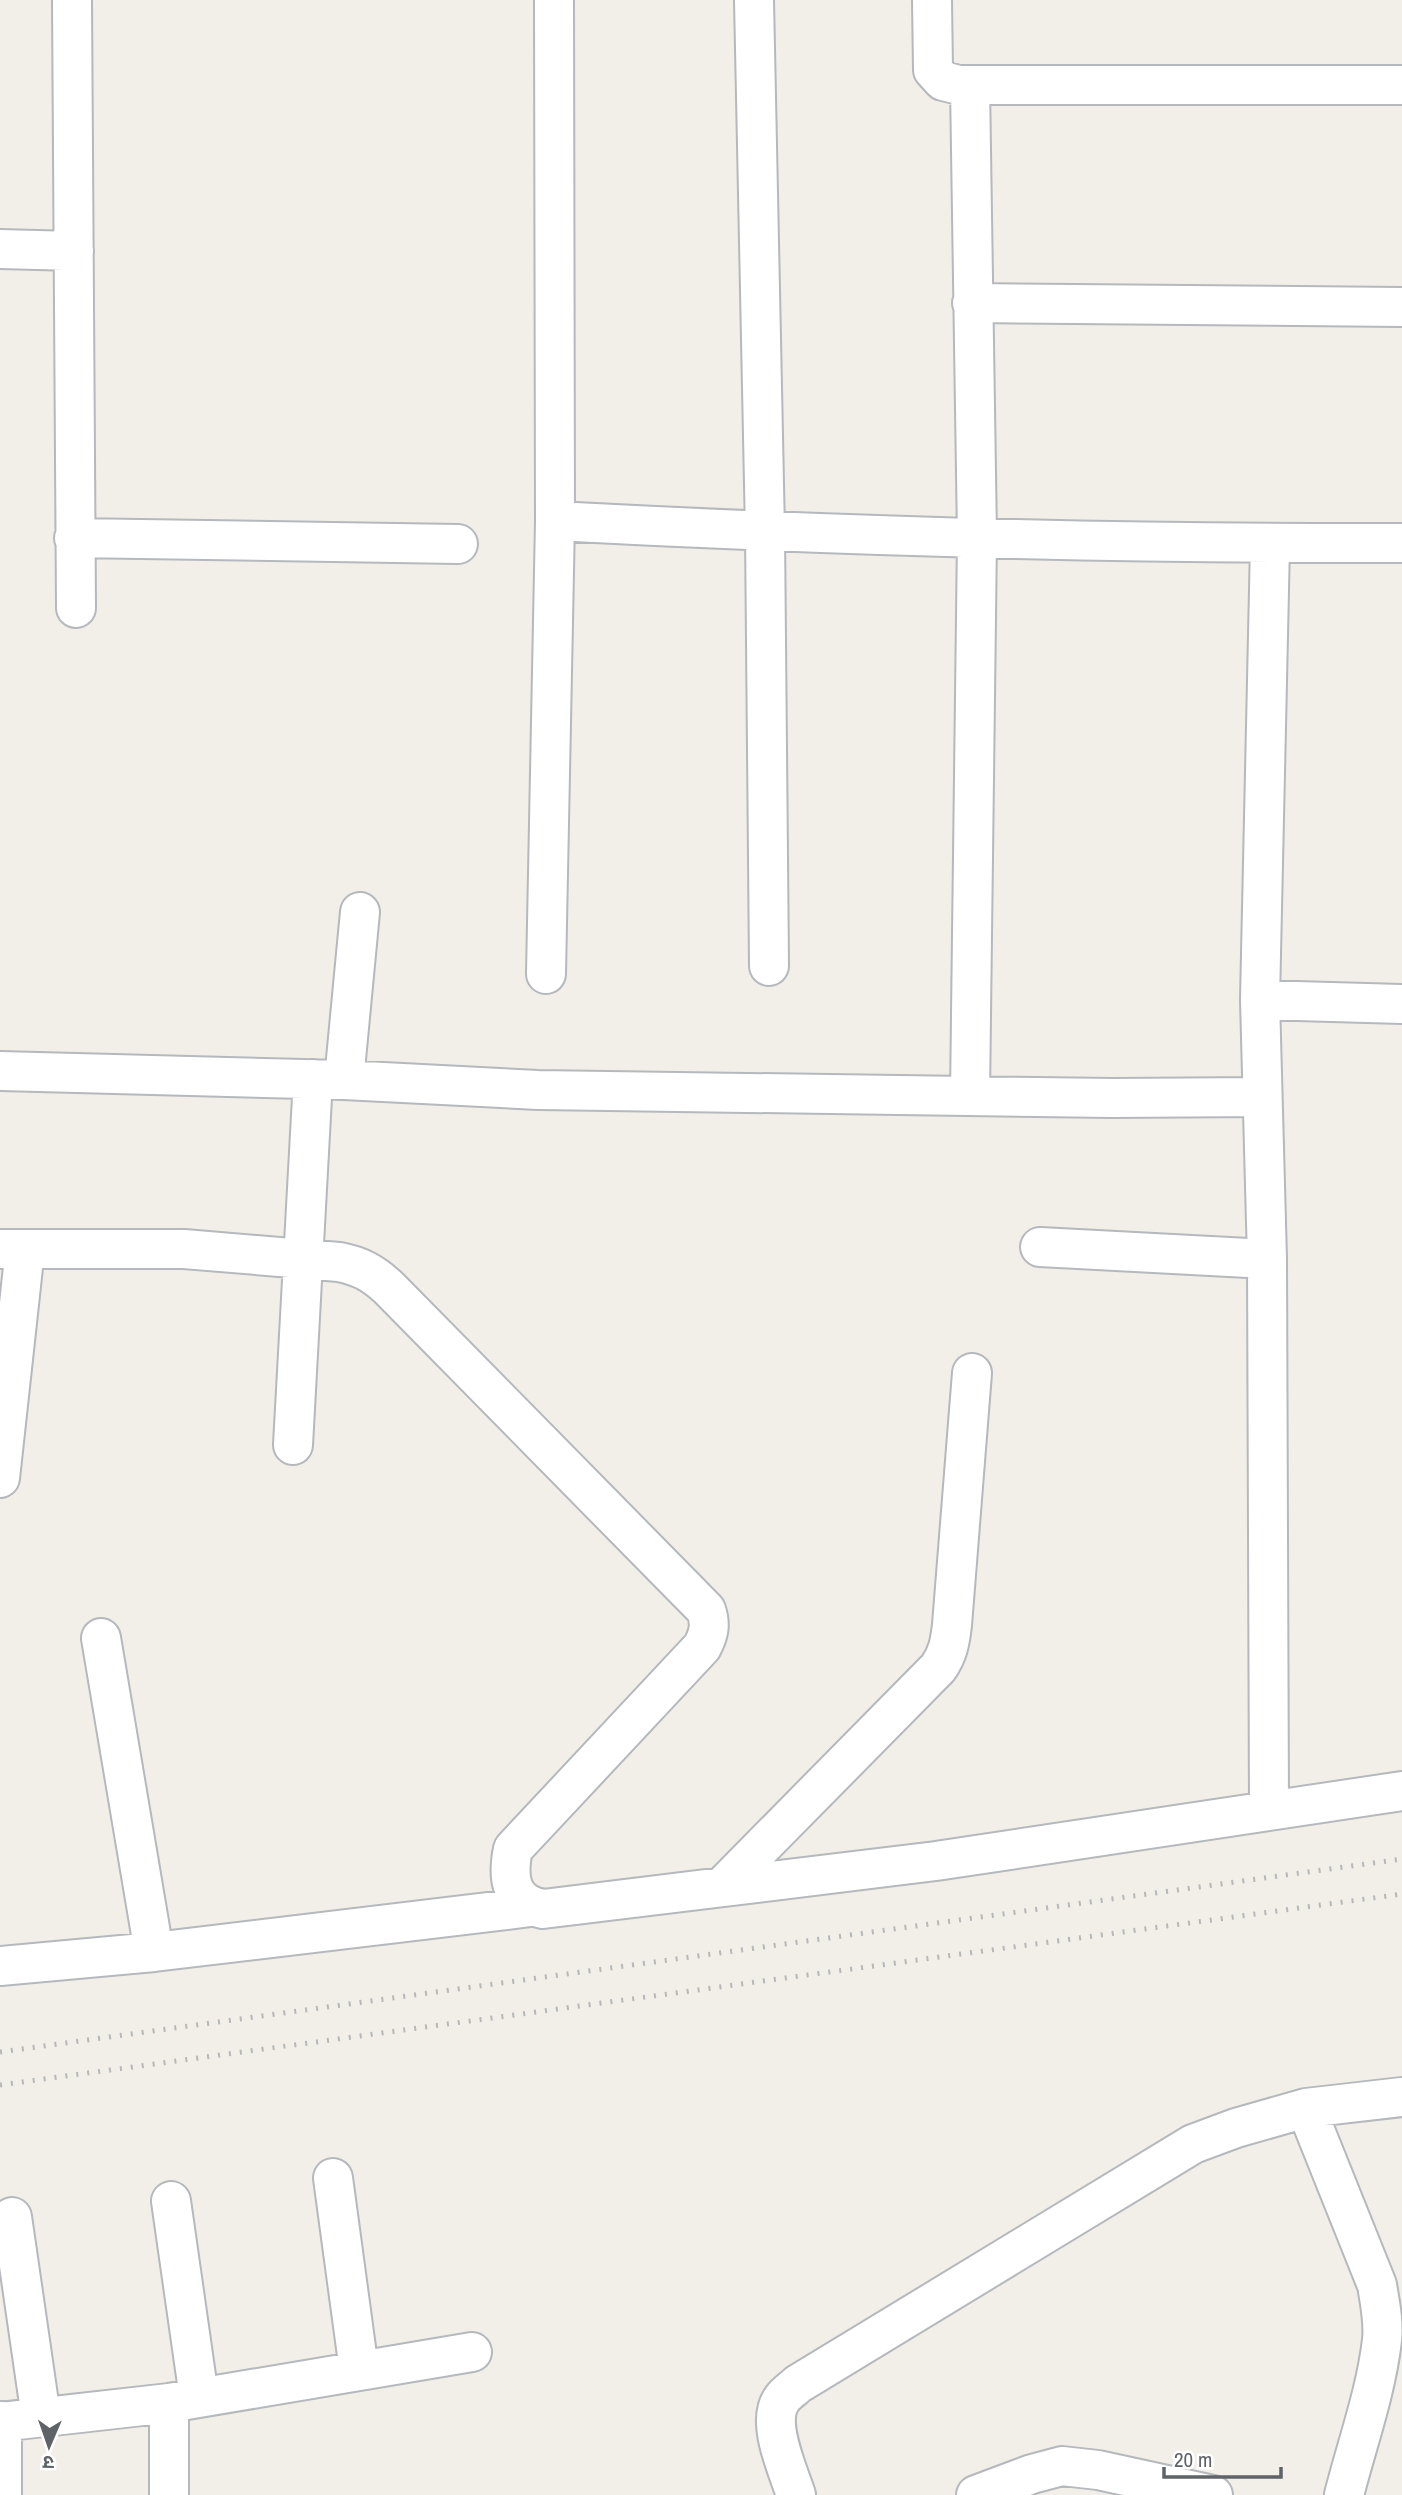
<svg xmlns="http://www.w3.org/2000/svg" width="1402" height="2495" viewBox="0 0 1402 2495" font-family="'Archivo Narrow','Noto Sans Devanagari',sans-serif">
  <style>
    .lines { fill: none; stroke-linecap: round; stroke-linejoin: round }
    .minor-casing { stroke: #b5b8bc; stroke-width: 42 }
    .minor { stroke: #fff; stroke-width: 38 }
    .rail { stroke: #b6b7b8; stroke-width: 5; stroke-dasharray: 2 9; stroke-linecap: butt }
  </style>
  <rect width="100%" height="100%" fill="#f1efe8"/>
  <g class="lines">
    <g class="minor-casing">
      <path id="minor" d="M72 0 76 608
        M754 0 765 532 769 966
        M932 0 933 70 943 81 959 85H1402
        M970 85 977 537 970 1096
        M0 249 74 251
        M972 303 1402 307
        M555 521C837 536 1120 544 1402 543
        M74 538 458 544
        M546 974 555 521 554 0
        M1260 1000 1402 1004
        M0 1071 344 1080 538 1090 1112 1098 1261 1097
        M344 1080 360 912
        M1040 1247 1267 1259
        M0 1249H184L339 1262C360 1266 373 1273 389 1288L706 1610C711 1624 709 1634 702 1647L513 1849C507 1878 510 1903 543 1909L936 1861 1402 1791
        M293 1445 313 1079
        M0 1478 25 1249
        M101 1638 154 1952
        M1269 1810 1267 1259 1260 1000 1270 544
        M722 1887 938 1668C948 1654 950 1642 952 1625L972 1373
        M0 1966 154 1952 531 1907
        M1306 2108 1377 2285C1380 2303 1384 2322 1382 2340 1376 2392 1357 2444 1344 2495
        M333 2178 359 2370
        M171 2201 199 2397
        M12 2217 41 2417
        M0 2422 169 2403 472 2352
        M2 2495V2421
        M169 2495V2403
        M796 2495C788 2470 765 2422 782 2399 786 2393 793 2389 798 2384L1193 2144 1236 2128 1306 2108 1402 2097
        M976 2495 1032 2474 1062 2466 1098 2470 1213 2495"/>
    </g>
    <use href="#minor" class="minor"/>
    <path class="rail" d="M0 2052 1402 1859
      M0 2085 1402 1894"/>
  </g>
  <g transform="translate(49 2446) rotate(182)" stroke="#ffffff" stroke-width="5" paint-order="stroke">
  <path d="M0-5L12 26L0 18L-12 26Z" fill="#5f6368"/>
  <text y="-10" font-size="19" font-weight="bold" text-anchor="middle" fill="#5f6368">उ</text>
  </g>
  <path d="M1164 2467v10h117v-10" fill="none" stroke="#5f6368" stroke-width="3.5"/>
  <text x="1174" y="2467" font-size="21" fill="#5f6368" stroke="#ffffff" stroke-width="5" paint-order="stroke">20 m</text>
</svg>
